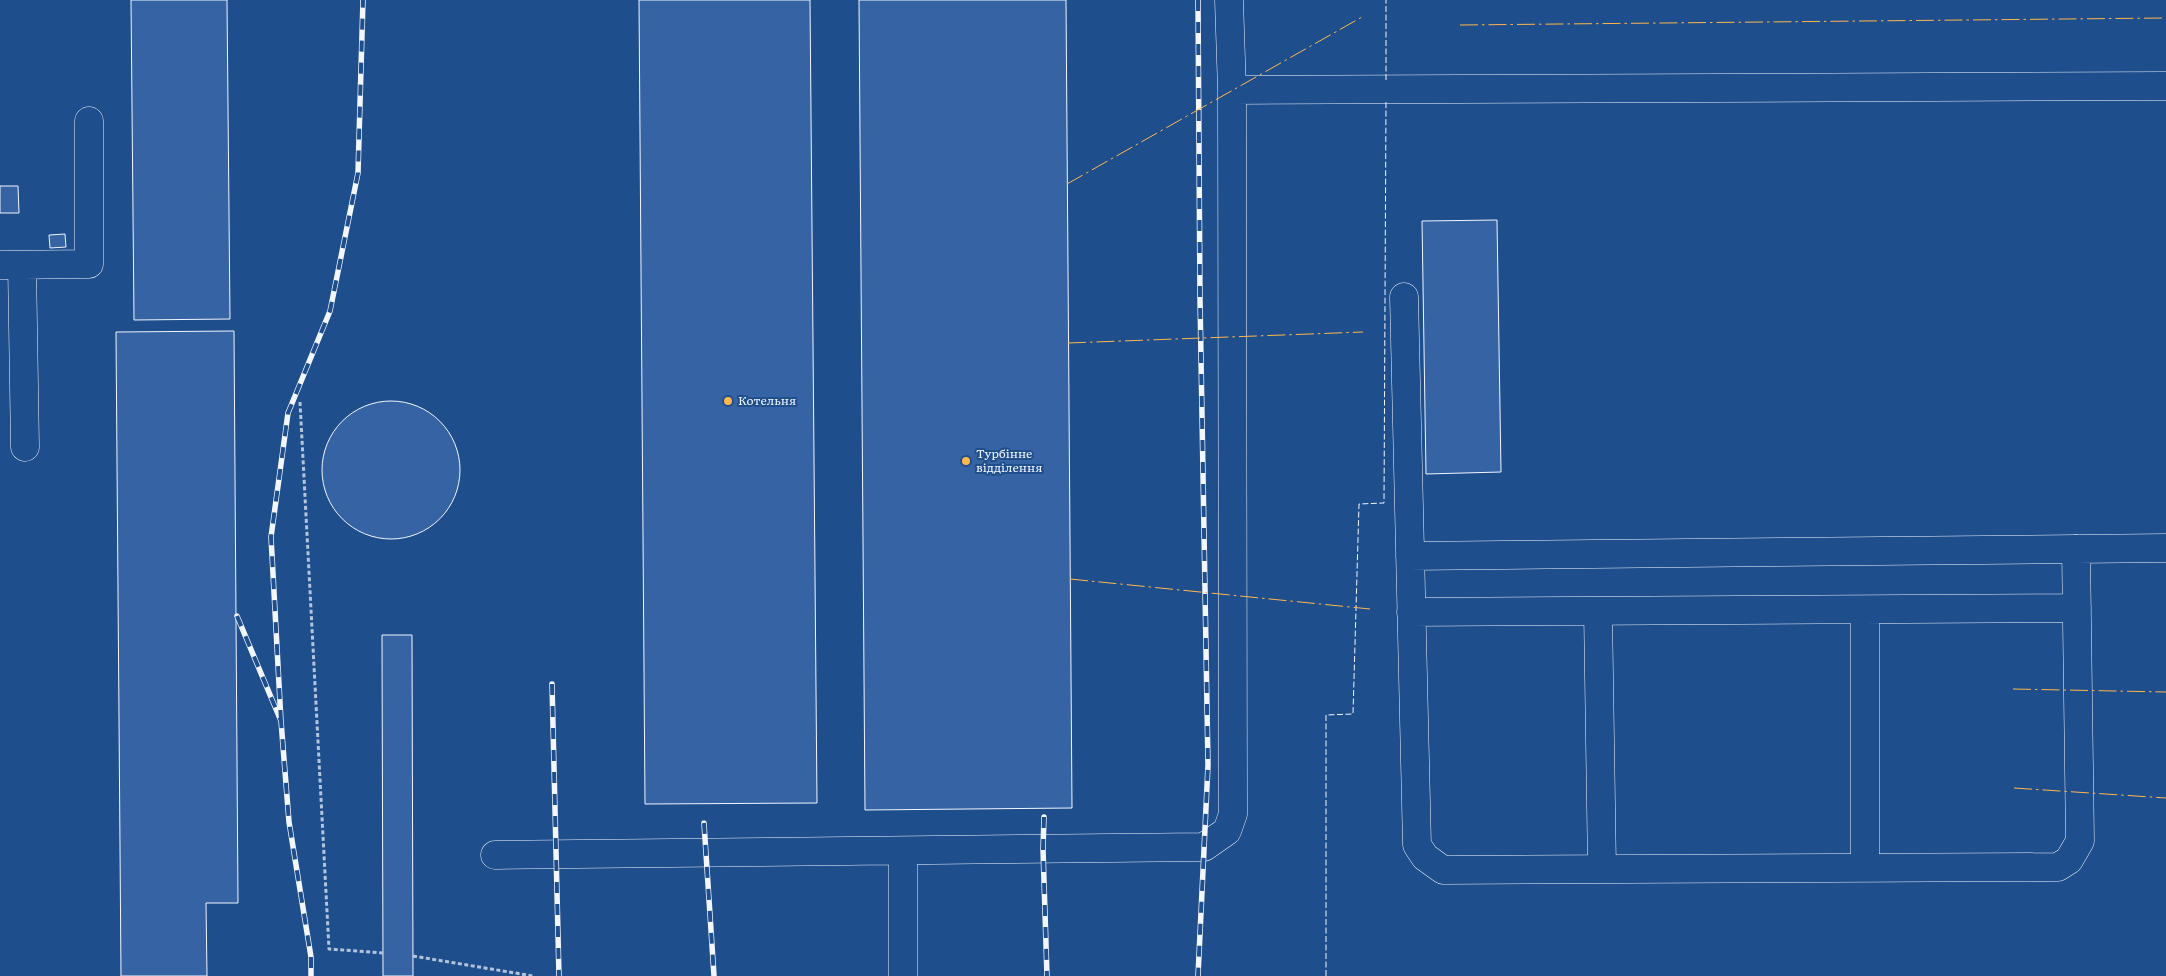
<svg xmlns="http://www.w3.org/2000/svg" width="2166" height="976" viewBox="0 0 2166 976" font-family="Literata,serif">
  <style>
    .building { fill: #3563a3; stroke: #f2f6ff }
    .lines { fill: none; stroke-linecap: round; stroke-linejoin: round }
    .minor-casing { stroke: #f2f6ff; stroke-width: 29 }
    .path { stroke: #b3c4dc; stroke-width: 3; stroke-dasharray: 4 2.5; stroke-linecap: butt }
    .minor { stroke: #1f4e8c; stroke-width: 28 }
    .rail-casing { stroke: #f2f6ff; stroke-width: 5.5 }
    .rail { stroke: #1f4e8c; stroke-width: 4; stroke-dasharray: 11; stroke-linecap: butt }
    .fence { stroke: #f2f6ff; stroke-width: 1; stroke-dasharray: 6 2.5; stroke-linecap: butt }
    .power { stroke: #ffb74d; stroke-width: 1; stroke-dasharray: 18 4 2.5 4; stroke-linecap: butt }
    .poi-dot { fill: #ffb74d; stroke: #1f4e8c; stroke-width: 2 }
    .labels { text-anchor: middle; stroke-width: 4; stroke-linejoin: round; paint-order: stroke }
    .poi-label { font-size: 12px; fill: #f2f6ff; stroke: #1f4e8c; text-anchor: start }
  </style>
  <rect width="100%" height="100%" fill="#1f4e8c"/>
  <path class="building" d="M131 0H227L230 319 134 320Z
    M639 0H810L817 803 645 804Z
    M859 0H1066L1072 808 865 810Z
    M0 186H18L19 213H0Z
    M1497 220 1501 472 1426 474 1422 221Z
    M65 234 66 247 50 248 49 235Z
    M234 331 238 903H206L207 976H121L116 332Z
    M322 470a69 69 0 1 1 138 0a69 69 0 1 1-138 0Z
    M382 635H412L413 976H383Z"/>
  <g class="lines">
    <g class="minor-casing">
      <path id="minor" d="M1232 90 2166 86
        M0 265 89 264V121
        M22 265 25 447
        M1404 297 1417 845 1425 857 1443 870 2058 867 2069 860 2080 841 2076 549
        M1410 556 2166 548
        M1865 610V868
        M1598 611 1602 869
        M1411 612 2077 608
        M495 855 1204 847 1227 831 1233 814 1232 90 1229 0
        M903 976V851"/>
    </g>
    <path class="path" d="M300 402 329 949 383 953
      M413 956 533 976"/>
    <use href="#minor" class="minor"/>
    <g class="rail-casing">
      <path id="rail" d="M1198 0 1200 299 1208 765 1198 976
        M237 616 281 721 289 822 311 957V976
        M552 684 559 976
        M281 721 271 537 288 413 330 311 358 173 363 0
        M1044 817 1043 849 1047 976
        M704 823 714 976"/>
    </g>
    <use href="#rail" class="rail"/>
    <path class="fence" d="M1386 80V0
      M1326 976V715L1353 714 1359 504 1384 503 1386 100"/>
    <path class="power" d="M1460 25 2166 18
      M1067 184 1362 17
      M1068 343 1363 332
      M1070 579 1370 609
      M2013 689 2166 692
      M2014 788 2166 798"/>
  </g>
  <g class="poi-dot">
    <circle cx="728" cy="401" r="5"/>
    <circle cx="966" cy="461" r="5"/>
  </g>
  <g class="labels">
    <g class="poi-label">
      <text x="738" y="405">Котельня</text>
      <text x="976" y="458">Турбінне<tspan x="976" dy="14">відділення</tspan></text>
    </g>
  </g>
</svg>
